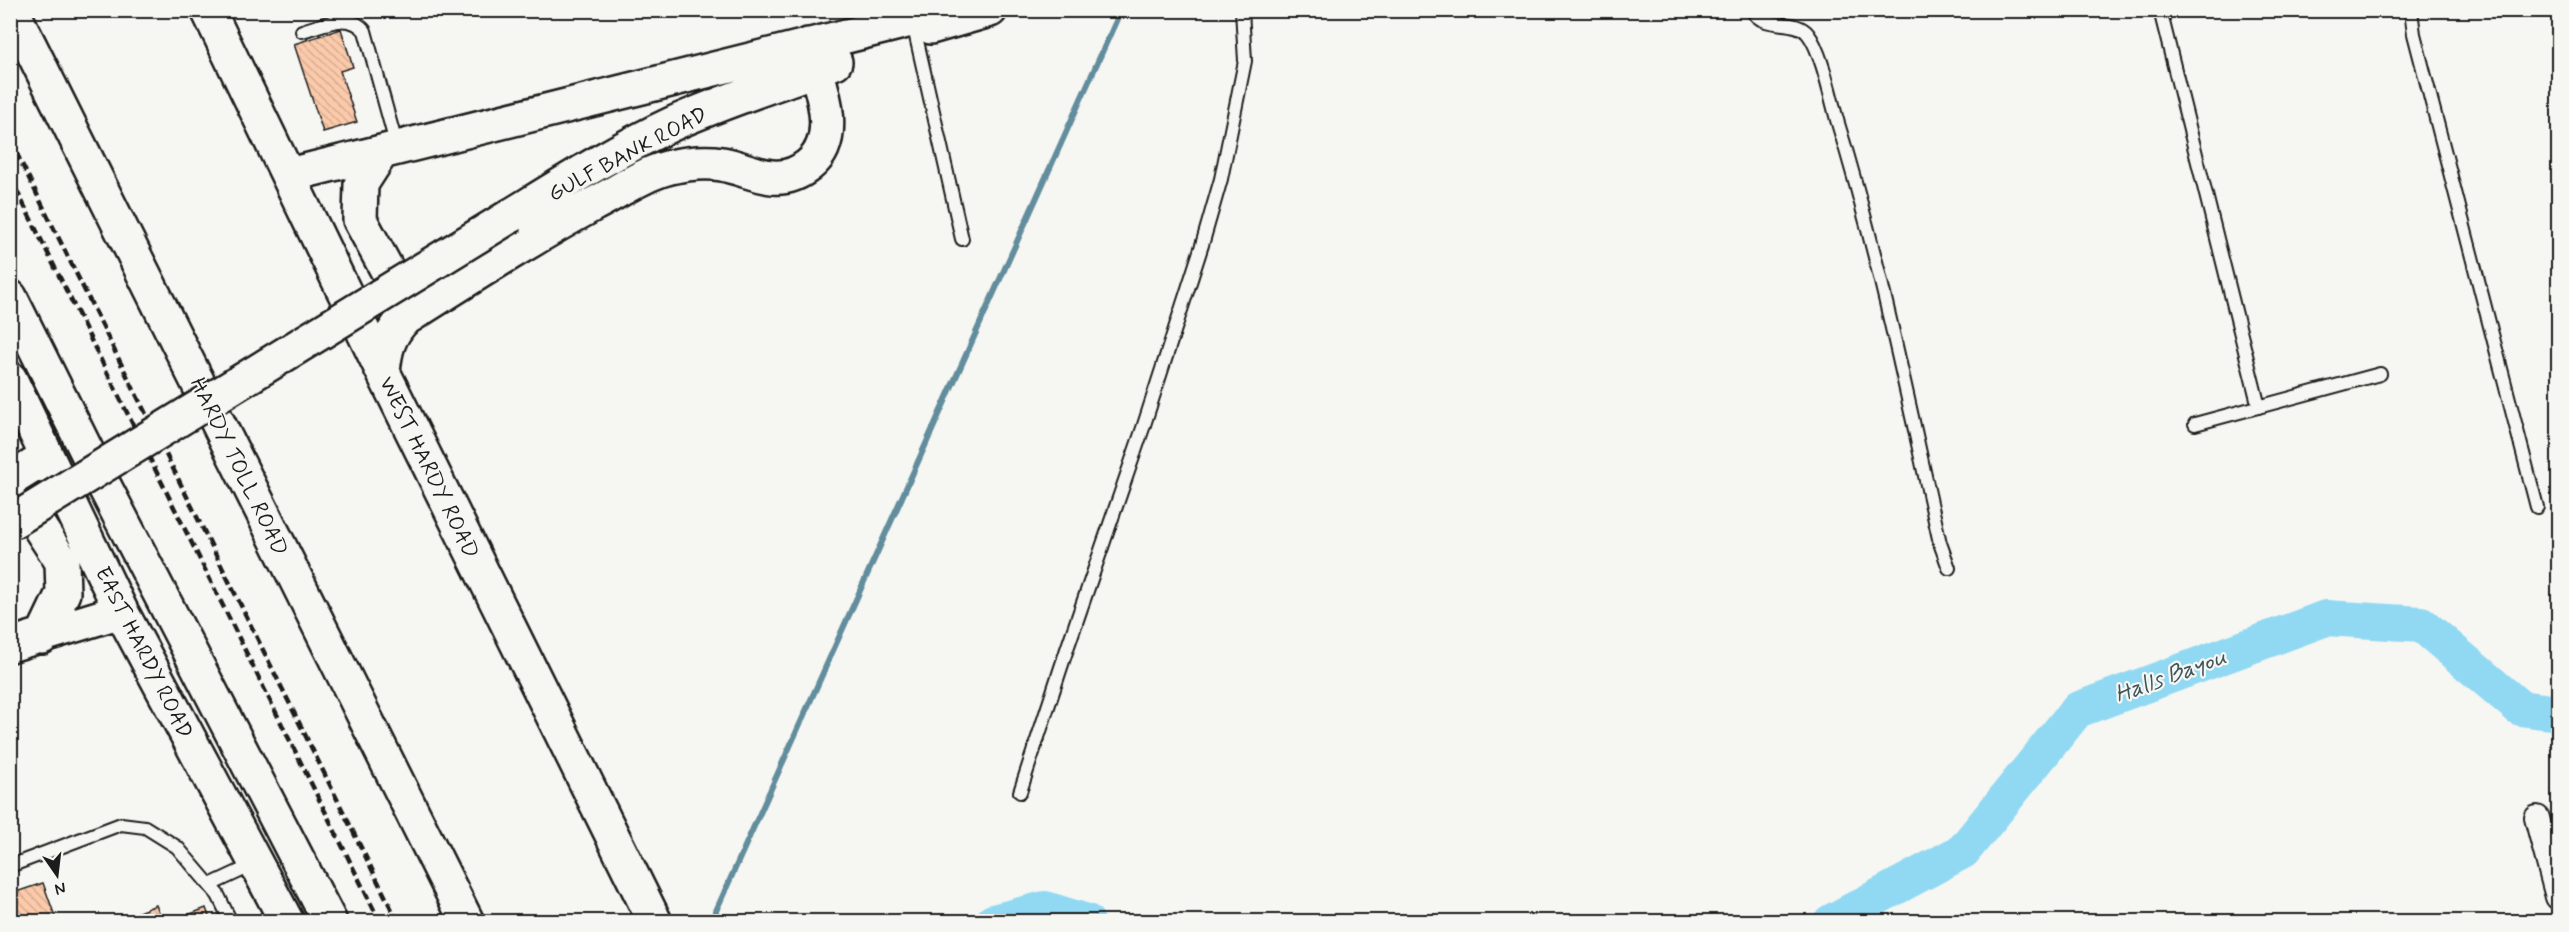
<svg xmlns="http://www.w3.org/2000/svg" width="2569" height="932" viewBox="0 0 2569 932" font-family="Mynerve,sans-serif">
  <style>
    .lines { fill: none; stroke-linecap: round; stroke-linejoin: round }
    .stream { stroke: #628d9d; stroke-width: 6 }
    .river { stroke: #91d9f3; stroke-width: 36 }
    .building { fill: url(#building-back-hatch); stroke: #1c1c1c; stroke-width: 1.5 }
    .service-casing { stroke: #1c1c1c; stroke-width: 16 }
    .minor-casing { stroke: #1c1c1c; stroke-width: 28 }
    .secondary-casing { stroke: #1c1c1c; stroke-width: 38 }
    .motorway-casing { stroke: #1c1c1c; stroke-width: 38 }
    .service { stroke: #f6f6f2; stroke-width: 12 }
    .minor { stroke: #f6f6f2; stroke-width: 24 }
    .secondary { stroke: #f6f6f2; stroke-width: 33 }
    .motorway { stroke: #f6f6f2; stroke-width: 33 }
    .rail { stroke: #1c1c1c; stroke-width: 4.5; stroke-dasharray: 9 4.5; stroke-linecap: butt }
    .secondary-bridge-casing { stroke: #1c1c1c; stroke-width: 38; stroke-linecap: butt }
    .secondary-bridge { stroke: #f6f6f2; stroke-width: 33 }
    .labels { text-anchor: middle; stroke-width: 4.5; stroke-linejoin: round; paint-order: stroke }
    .street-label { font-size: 22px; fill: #1c1c1c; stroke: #f6f6f2 }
    .water-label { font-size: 24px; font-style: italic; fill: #3f555c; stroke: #f6f6f2 }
  </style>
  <defs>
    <pattern id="building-back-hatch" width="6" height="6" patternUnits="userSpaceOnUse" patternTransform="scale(1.5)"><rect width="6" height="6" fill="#fbcaaa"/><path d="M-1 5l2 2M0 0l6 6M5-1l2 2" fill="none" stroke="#d7ad92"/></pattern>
  </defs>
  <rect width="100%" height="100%" fill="#f6f6f2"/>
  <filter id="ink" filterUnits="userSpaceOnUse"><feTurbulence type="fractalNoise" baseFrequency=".0167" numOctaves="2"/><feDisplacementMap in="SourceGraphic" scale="12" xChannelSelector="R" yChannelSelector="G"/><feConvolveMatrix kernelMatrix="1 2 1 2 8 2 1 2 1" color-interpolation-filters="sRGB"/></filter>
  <g filter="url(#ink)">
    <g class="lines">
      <path class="stream" d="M711 922 1121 10"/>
      <path class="river" d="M993 922 1045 909 1087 922
        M1831 922 1963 851 2077 710 2326 618 2421 624 2520 708 2558 713"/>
    </g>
    <path class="building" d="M341 29 353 67 340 71 357 122 323 132 294 44Z
      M43 883 57 922H10V894Z
      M156 905 163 922H114Z
      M206 908 211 922H170Z"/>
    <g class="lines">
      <g class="service-casing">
        <path id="service" d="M1752 10C1763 31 1795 17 1808 34 1821 50 1831 98 1837 120 1880 259 1908 402 1940 543L1949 568
          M2160 10 2259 407
          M2411 10 2414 34 2537 507
          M302 31C324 25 348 11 365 31L397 147
          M915 32 962 239
          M2195 424 2380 374
          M1020 792 1067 649 1143 428 1202 245 1221 179 1245 61 1242 10
          M10 866 121 824 145 827 177 847 218 895 231 922
          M210 885 255 864
          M260 922 280 911"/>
      </g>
      <g class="minor-casing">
        <path id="minor" d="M2537 818 2558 897"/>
      </g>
      <g class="secondary-casing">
        <path id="secondary" d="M208 10 383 372 655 922
          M931 27 990 10
          M381 153 361 184 360 220 398 290 413 300H420
          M289 175 951 10
          M512 215C564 183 616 150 672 124 725 100 781 83 835 62
          M383 372C385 350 388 337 403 320 466 280 529 240 594 204 614 194 634 180 655 172 674 164 702 161 722 164 754 170 778 190 809 165 844 137 818 79 808 45
          M10 379 121 611 287 922
          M10 480 47 457
          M10 502 36 522 62 562 63 593 42 637
          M10 645 121 611"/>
      </g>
      <g class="motorway-casing">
        <path id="motorway" d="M12 10 467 922
          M10 297 96 470 330 922"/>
      </g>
      <use href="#service" class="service"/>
      <use href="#minor" class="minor"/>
      <use href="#secondary" class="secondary"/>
      <use href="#motorway" class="motorway"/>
      <path class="rail" d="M10 140 398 922
        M10 177 380 922"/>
      <g class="secondary-bridge-casing">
        <path id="secondary-bridge" d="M10 523 512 215"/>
      </g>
      <use href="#secondary-bridge" class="secondary-bridge"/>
    </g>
  </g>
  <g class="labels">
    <g class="street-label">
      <text transform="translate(627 153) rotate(-28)" y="8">GULF BANK ROAD</text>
      <text transform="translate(240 466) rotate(64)" y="8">HARDY TOLL ROAD</text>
      <text transform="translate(430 467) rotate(64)" y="8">WEST HARDY ROAD</text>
      <text transform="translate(145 652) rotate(63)" y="8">EAST HARDY ROAD</text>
    </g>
    <g class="water-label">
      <text transform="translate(2170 675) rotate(-20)" y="8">Halls Bayou</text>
    </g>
  </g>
  <rect width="2569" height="932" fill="none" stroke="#f6f6f2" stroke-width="36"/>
  <rect x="18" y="18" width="2533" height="896" fill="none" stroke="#1c1c1c" stroke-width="2" filter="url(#ink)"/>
  <g transform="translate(57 875) rotate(166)" stroke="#f6f6f2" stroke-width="4.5" paint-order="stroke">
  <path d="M0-4.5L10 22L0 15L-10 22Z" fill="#1c1c1c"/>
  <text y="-9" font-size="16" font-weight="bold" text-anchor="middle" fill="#1c1c1c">N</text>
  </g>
</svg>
